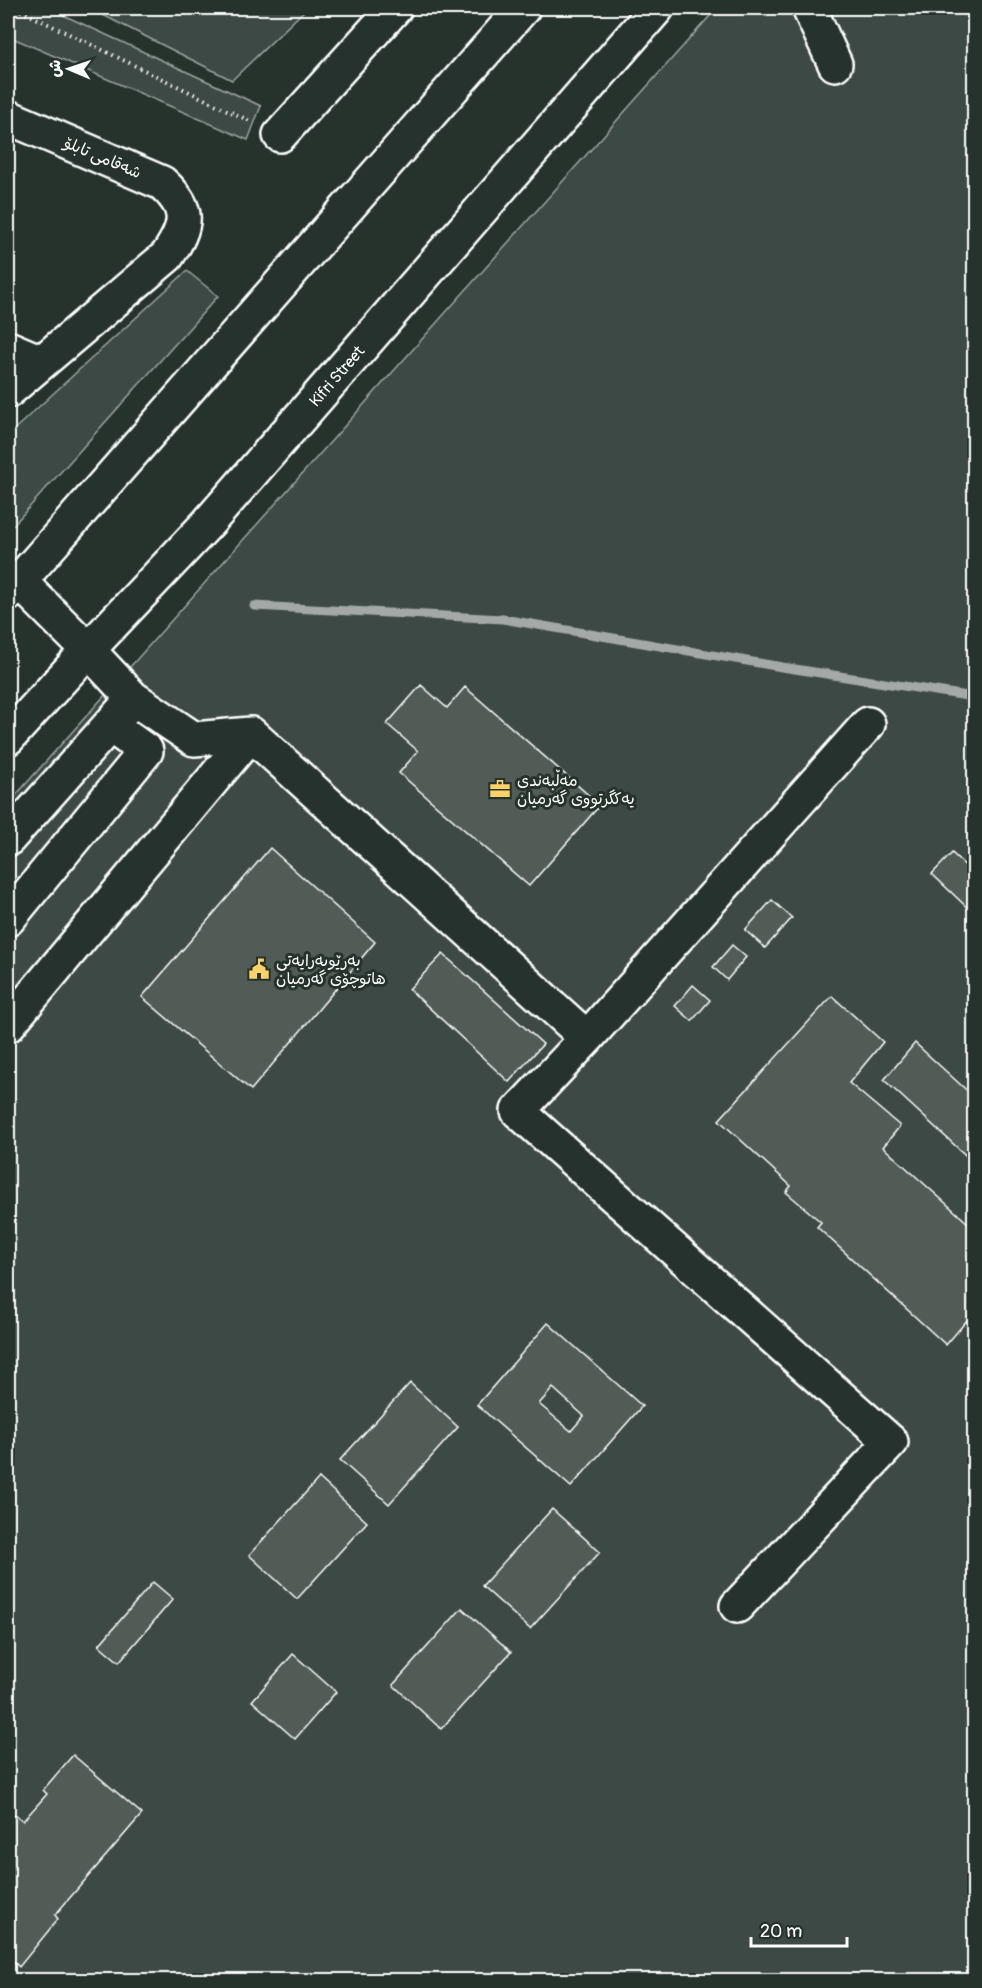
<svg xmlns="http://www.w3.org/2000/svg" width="982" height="1988" viewBox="0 0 982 1988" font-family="Pangolin,'Playpen Sans Arabic',sans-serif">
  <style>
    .green { fill: #3e4944; stroke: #9ea4a2; stroke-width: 1.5 }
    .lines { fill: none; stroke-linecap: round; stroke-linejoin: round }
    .stream { stroke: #a4a9a7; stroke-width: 9 }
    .building { fill: #515c57; stroke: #fff; stroke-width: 1.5; fill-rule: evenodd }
    .minor-casing { stroke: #fff; stroke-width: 38 }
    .highway-casing { stroke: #fff; stroke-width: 38 }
    .path { stroke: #fff; stroke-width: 4; stroke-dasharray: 1.5 4.5; stroke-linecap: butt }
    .minor { stroke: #26332d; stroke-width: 33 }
    .highway { stroke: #26332d; stroke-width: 33 }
    .labels { text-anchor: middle; stroke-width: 6; stroke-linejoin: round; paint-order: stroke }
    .street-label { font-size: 16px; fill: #fff; stroke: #26332d }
    .poi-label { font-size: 16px; fill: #fff; stroke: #26332d; text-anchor: start }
  </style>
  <rect width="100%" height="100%" fill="#26332d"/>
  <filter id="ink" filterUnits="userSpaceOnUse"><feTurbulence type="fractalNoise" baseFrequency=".0167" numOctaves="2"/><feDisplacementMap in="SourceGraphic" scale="12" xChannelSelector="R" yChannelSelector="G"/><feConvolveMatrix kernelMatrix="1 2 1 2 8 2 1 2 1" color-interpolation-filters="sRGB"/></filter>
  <g filter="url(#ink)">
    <path class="green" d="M8 8H48L261 106 248 140 8 36Z
      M89 8H307L232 80Z
      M717 8H974V1980H8V804Z
      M187 271 218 296 8 531V435Z"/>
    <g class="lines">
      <path class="stream" d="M254 606 503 619 782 667 974 697"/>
    </g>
    <path class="building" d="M421 685 447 708 465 687 600 805 529 886 399 773 418 751 387 724Z
      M270 848 375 942 251 1090 142 997Z
      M952 853 974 874V914L932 874Z
      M772 900 792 918 765 948 745 930Z
      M732 945 746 957 727 980 713 967Z
      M443 954 543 1044 509 1082 409 989Z
      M693 985 710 1000 692 1021 675 1006Z
      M832 996 883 1042 849 1083 900 1126 883 1147 969 1224 974 1218V1312L946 1345 817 1227 821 1222 786 1192 791 1186 719 1120Z
      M915 1043 974 1097V1163L884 1080Z
      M548 1323 642 1406 571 1487 477 1405ZM553 1388 584 1416 571 1431 539 1404Z
      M410 1383 458 1427 389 1504 340 1460Z
      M319 1478 367 1522 297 1599 249 1555Z
      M552 1509 600 1552 530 1629 482 1586Z
      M153 1582 173 1599 119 1662 99 1645Z
      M462 1608 511 1652 441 1729 393 1685Z
      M293 1654 336 1692 295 1739 252 1701Z
      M73 1755 142 1814 55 1915 58 1919 19 1967 8 1956V1814L17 1816 23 1821 47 1794 43 1790Z"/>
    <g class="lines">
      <g class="minor-casing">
        <path id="minor" d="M809 8 835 64
          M8 117 162 183C191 209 188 225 167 256L8 391
          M280 135 395 8
          M8 348 41 362
          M88 650 133 698 194 739 251 734 587 1038
          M8 839 124 709
          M8 919 146 751 111 726
          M8 1025 251 734
          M737 1606 891 1442 518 1111 587 1038 868 724"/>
      </g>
      <g class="highway-casing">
        <g id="highway">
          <path d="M20 582 88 650"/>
          <path d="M8 594 523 8"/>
          <path id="s1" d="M8 738 88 650 208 523 657 8"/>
        </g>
      </g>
      <path class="path" d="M15 8 252 122"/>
      <use href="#minor" class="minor"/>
      <use href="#highway" class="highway"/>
    </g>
  </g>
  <defs>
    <g id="office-bare" transform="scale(1.62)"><path d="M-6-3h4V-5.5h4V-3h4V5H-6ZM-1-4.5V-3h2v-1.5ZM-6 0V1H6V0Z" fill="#ffd166" stroke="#26332d" stroke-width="2.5" paint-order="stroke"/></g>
    <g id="civic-bare" transform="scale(1.62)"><path d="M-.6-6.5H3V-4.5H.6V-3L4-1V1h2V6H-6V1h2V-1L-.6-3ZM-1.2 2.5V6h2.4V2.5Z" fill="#ffd166" stroke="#26332d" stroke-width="2.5" paint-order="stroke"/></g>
  </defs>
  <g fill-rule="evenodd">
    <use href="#office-bare" x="500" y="789"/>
    <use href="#civic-bare" x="259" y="969"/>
  </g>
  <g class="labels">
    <g class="street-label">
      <text transform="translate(103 157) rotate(23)" y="6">شەقامی تابلۆ</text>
      <text dy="6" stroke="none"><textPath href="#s1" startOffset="489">Kifri Street</textPath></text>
    </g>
    <g class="poi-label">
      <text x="517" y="786">مەڵبەندی<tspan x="517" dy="18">یەکگرتووی گەرمیان</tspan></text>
      <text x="276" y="966">بەڕێوبەرایەتی<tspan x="276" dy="18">هاتوچۆی گەرمیان</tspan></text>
    </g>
  </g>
  <rect width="982" height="1988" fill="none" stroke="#26332d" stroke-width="30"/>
  <rect x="15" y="15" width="952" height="1958" fill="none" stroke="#fff" stroke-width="2" filter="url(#ink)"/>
  <g transform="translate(69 69) rotate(272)" stroke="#26332d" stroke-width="4.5" paint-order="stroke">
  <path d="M0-4.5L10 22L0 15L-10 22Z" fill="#ffffff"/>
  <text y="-9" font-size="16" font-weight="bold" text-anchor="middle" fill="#ffffff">ش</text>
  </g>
  <path d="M751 1937v9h96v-9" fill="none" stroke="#ffffff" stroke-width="3"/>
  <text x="760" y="1937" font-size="18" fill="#ffffff" stroke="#26332d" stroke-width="4.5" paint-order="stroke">20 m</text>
</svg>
